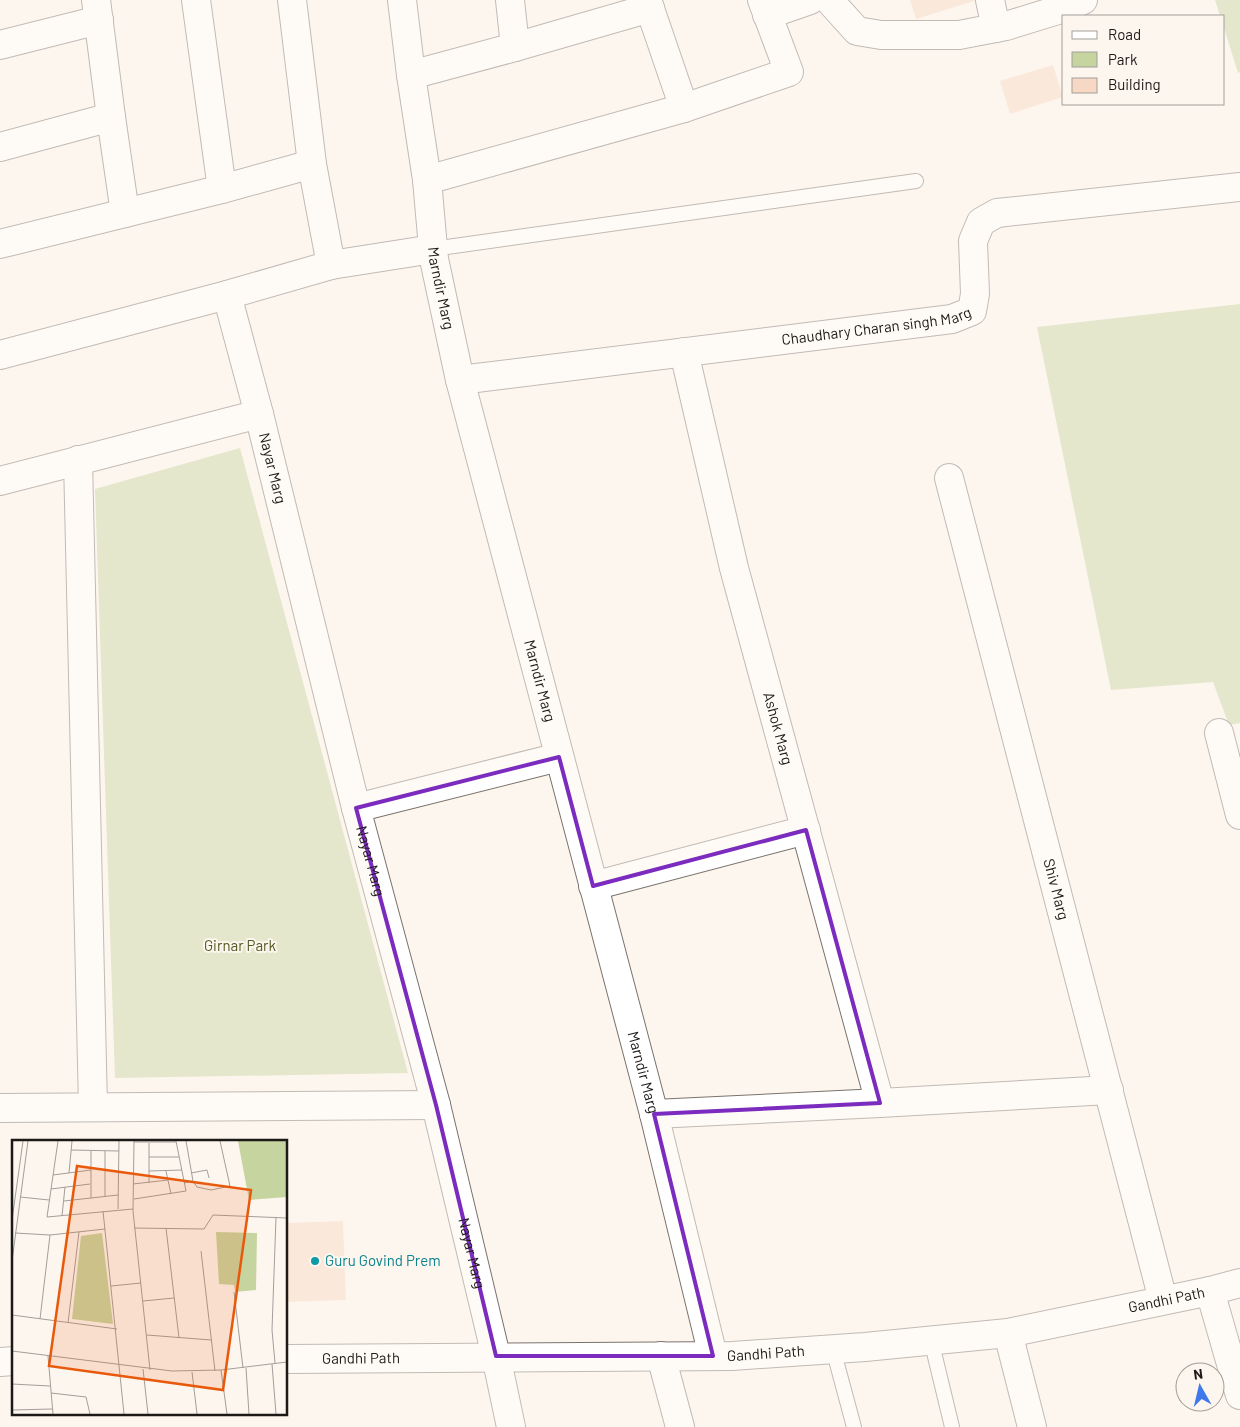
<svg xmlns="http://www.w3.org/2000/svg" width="1240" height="1427" viewBox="0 0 1240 1427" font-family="Barlow,sans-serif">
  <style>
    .green { fill: #c6d49f }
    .building { fill: #f7d8c4 }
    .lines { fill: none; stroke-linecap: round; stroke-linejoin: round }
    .lane-casing { stroke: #7a736d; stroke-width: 16 }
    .street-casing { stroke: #7a736d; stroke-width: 30 }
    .secondary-casing { stroke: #7a736d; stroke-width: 30 }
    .lane { stroke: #fff; stroke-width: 14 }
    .street { stroke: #fff; stroke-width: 28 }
    .secondary { stroke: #fff; stroke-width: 28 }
    .marked { fill: none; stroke: #7b2cbf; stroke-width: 4; stroke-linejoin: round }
    .culture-dot { fill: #0f9aa8; stroke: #fdf6ef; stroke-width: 2 }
    .labels { text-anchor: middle; stroke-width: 4; stroke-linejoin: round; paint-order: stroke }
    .street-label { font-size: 15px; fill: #1c1917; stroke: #fdf6ef }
    .park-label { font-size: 15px; fill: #4f5b1f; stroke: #fdf6ef }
    .culture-label { font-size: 15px; fill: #0d838f; stroke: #fdf6ef; text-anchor: start }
    .inset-road { fill: none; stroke: #a39e99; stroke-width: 1 }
    .view { fill: #e8590c; fill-opacity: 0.15; stroke: #e8590c; stroke-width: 2.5 }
    .inset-edge { fill: none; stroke: #1c1917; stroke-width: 2.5 }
  </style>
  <rect width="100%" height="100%" fill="#fdf6ef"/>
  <path class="green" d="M1215 0H1240V72L1238 73 1224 28V16H1220Z
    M1240 304V723L1229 725 1213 682 1111 690 1037 327Z
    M240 448 408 1073 115 1078 95 489Z"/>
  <path class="building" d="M910 0H977L916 19Z
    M1053 65 1063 97 1010 114 1000 81Z
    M343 1221 346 1300 286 1302V1223Z"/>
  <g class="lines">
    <g class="lane-casing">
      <path id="lane" d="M433 249 916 181
        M931 1340 952 1427
        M833 1349 854 1427"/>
    </g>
    <g class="street-casing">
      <g id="street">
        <path d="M96 0 111 117 125 213"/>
        <path d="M196 0 222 189"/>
        <path d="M292 0 312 164 331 265"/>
        <path id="s1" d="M402 0 411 75 427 180 434 259 460 380 654 1114 713 1356"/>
        <path d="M510 0 515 47"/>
        <path d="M647 0 684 108"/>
        <path d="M829 0 857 31 881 35H959L1006 26 1061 9 1083 0"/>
        <path d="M990 0 996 28"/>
        <path d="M767 15 810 0"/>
        <path d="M0 45 99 20"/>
        <path d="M411 75 515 47 650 8"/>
        <path d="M0 147 111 117"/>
        <path d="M427 180 684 108 789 72 762 0"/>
        <path d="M0 244 222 189 312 164"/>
        <path id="s2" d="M227 295 259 414 356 808 436 1105 496 1356 511 1427"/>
        <path id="s3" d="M684 352 734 568 880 1103"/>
        <path d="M0 355 227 295 331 265 433 249"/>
        <path id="s4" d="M460 380 952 319 972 311 975 294 973 241 981 222 997 213 1240 187"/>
        <path d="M78 460 93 1107"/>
        <path id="s5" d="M949 478 1163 1300"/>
        <path d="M0 481 259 414"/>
        <path d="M1219 733 1240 815"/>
        <path d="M356 808 559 757"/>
        <path d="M593 886 806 830"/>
        <path d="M0 1108 436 1105"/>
        <path d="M654 1114 880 1103 1109 1090"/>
        <path d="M1210 1291 1240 1395"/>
        <path d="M661 1356 680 1427"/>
      </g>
    </g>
    <g class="secondary-casing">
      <g id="secondary">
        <path d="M1008 1333 1032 1427"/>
        <path id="s6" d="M286 1359 732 1356 865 1347 1008 1333 1210 1291 1240 1283"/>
        <path d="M0 1362 14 1361"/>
      </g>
    </g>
    <use href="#lane" class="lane"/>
    <use href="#street" class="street"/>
    <use href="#secondary" class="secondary"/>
  </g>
  <path d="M0 0H1240V1427H0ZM559 757 593 886 806 830 880 1103 654 1114 713 1356H496L436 1105 356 808Z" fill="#fdf6ef" fill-opacity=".55" fill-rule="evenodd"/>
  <path class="marked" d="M559 757 593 886 806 830 880 1103 654 1114 713 1356H496L436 1105 356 808Z"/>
  <circle class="culture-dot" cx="315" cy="1261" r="5"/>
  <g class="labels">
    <g class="street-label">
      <text dy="5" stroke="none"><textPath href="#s1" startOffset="291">Marndir Marg</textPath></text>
      <text dy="5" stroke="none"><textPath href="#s4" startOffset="420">Chaudhary Charan singh Marg</textPath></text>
      <text dy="5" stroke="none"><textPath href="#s2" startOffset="179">Nayar Marg</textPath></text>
      <text dy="5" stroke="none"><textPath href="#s1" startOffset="696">Marndir Marg</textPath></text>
      <text dy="5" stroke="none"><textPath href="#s3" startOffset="388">Ashok Marg</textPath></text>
      <text dy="5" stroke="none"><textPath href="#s2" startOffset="584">Nayar Marg</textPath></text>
      <text dy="5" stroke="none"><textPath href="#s5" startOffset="425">Shiv Marg</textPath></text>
      <text dy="5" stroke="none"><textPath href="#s1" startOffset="1101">Marndir Marg</textPath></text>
      <text dy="5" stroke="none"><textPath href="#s2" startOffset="989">Nayar Marg</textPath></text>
      <text dy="5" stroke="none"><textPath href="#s6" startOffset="885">Gandhi Path</textPath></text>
      <text dy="5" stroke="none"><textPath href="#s6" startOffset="480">Gandhi Path</textPath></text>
      <text dy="5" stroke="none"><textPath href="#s6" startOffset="75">Gandhi Path</textPath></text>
    </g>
    <g class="park-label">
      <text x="240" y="951">Girnar Park</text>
    </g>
    <g class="culture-label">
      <text x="325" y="1266">Guru Govind Prem</text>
    </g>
  </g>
  <g transform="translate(12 1140)">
    <rect width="275" height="275" fill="#fdf6ef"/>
    <path d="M226 1H275V57L237 60ZM204 92 245 93 244 150 223 152 222 145 207 144ZM90 93 101 184 60 179 69 96Z" fill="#c6d49f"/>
    <path class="inset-road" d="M46 1 35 77 121 69M122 1 121 71 138 230M122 2H164M59 10 107 11M137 17H167M137 31 170 30M154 31 159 54M57 33 60 1M179 33 195 30 197 38M41 35 79 30M181 41 185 47 199 50 218 46 208 1M137 43V3M172 43 181 41 174 1M121 44 156 40M39 49 78 44M8 57 37 60M93 57V11M79 58V11M122 59 174 51 164 1M52 61 106 55M106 69 107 1M91 71 112 274M50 76 53 47M0 80 11 1M122 88 192 89 201 75 275 78M154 88 167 198M3 93 38 95 93 89M189 111 203 231M0 121 16 1M99 146 129 143M222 152 231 228M131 161 162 158M0 175 105 189M28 179 38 95M56 183 67 92M135 195 199 200M0 211 160 231 209 230 275 222M36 216 41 274M263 223 260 190 264 77M260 224 264 274M234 228 237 274M131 229 136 274M209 230 215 274M180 232 185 274M0 244 38 246M39 253 74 257 78 274M0 270 40 269"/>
    <path class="view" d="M65 26 239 50 211 250 37 226Z"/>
    <rect width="275" height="275" class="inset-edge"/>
  </g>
  <rect x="1062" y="15" width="162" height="90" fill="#fdf6ef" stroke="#a39e99"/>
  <rect x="1072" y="31" width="25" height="8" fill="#ffffff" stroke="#a39e99"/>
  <text x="1108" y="40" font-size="15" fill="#1c1917">Road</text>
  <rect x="1072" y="52" width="25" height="15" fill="#c6d49f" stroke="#a39e99"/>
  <text x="1108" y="65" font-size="15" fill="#1c1917">Park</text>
  <rect x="1072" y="78" width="25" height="15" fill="#f7d8c4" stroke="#a39e99"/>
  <text x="1108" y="90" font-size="15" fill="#1c1917">Building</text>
  <g transform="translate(1200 1387) rotate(352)"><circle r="24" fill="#fdf6ef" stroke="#a39e99"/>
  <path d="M0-4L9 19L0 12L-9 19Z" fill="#4079e9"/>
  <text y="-8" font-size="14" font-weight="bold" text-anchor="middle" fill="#1c1917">N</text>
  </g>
</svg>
